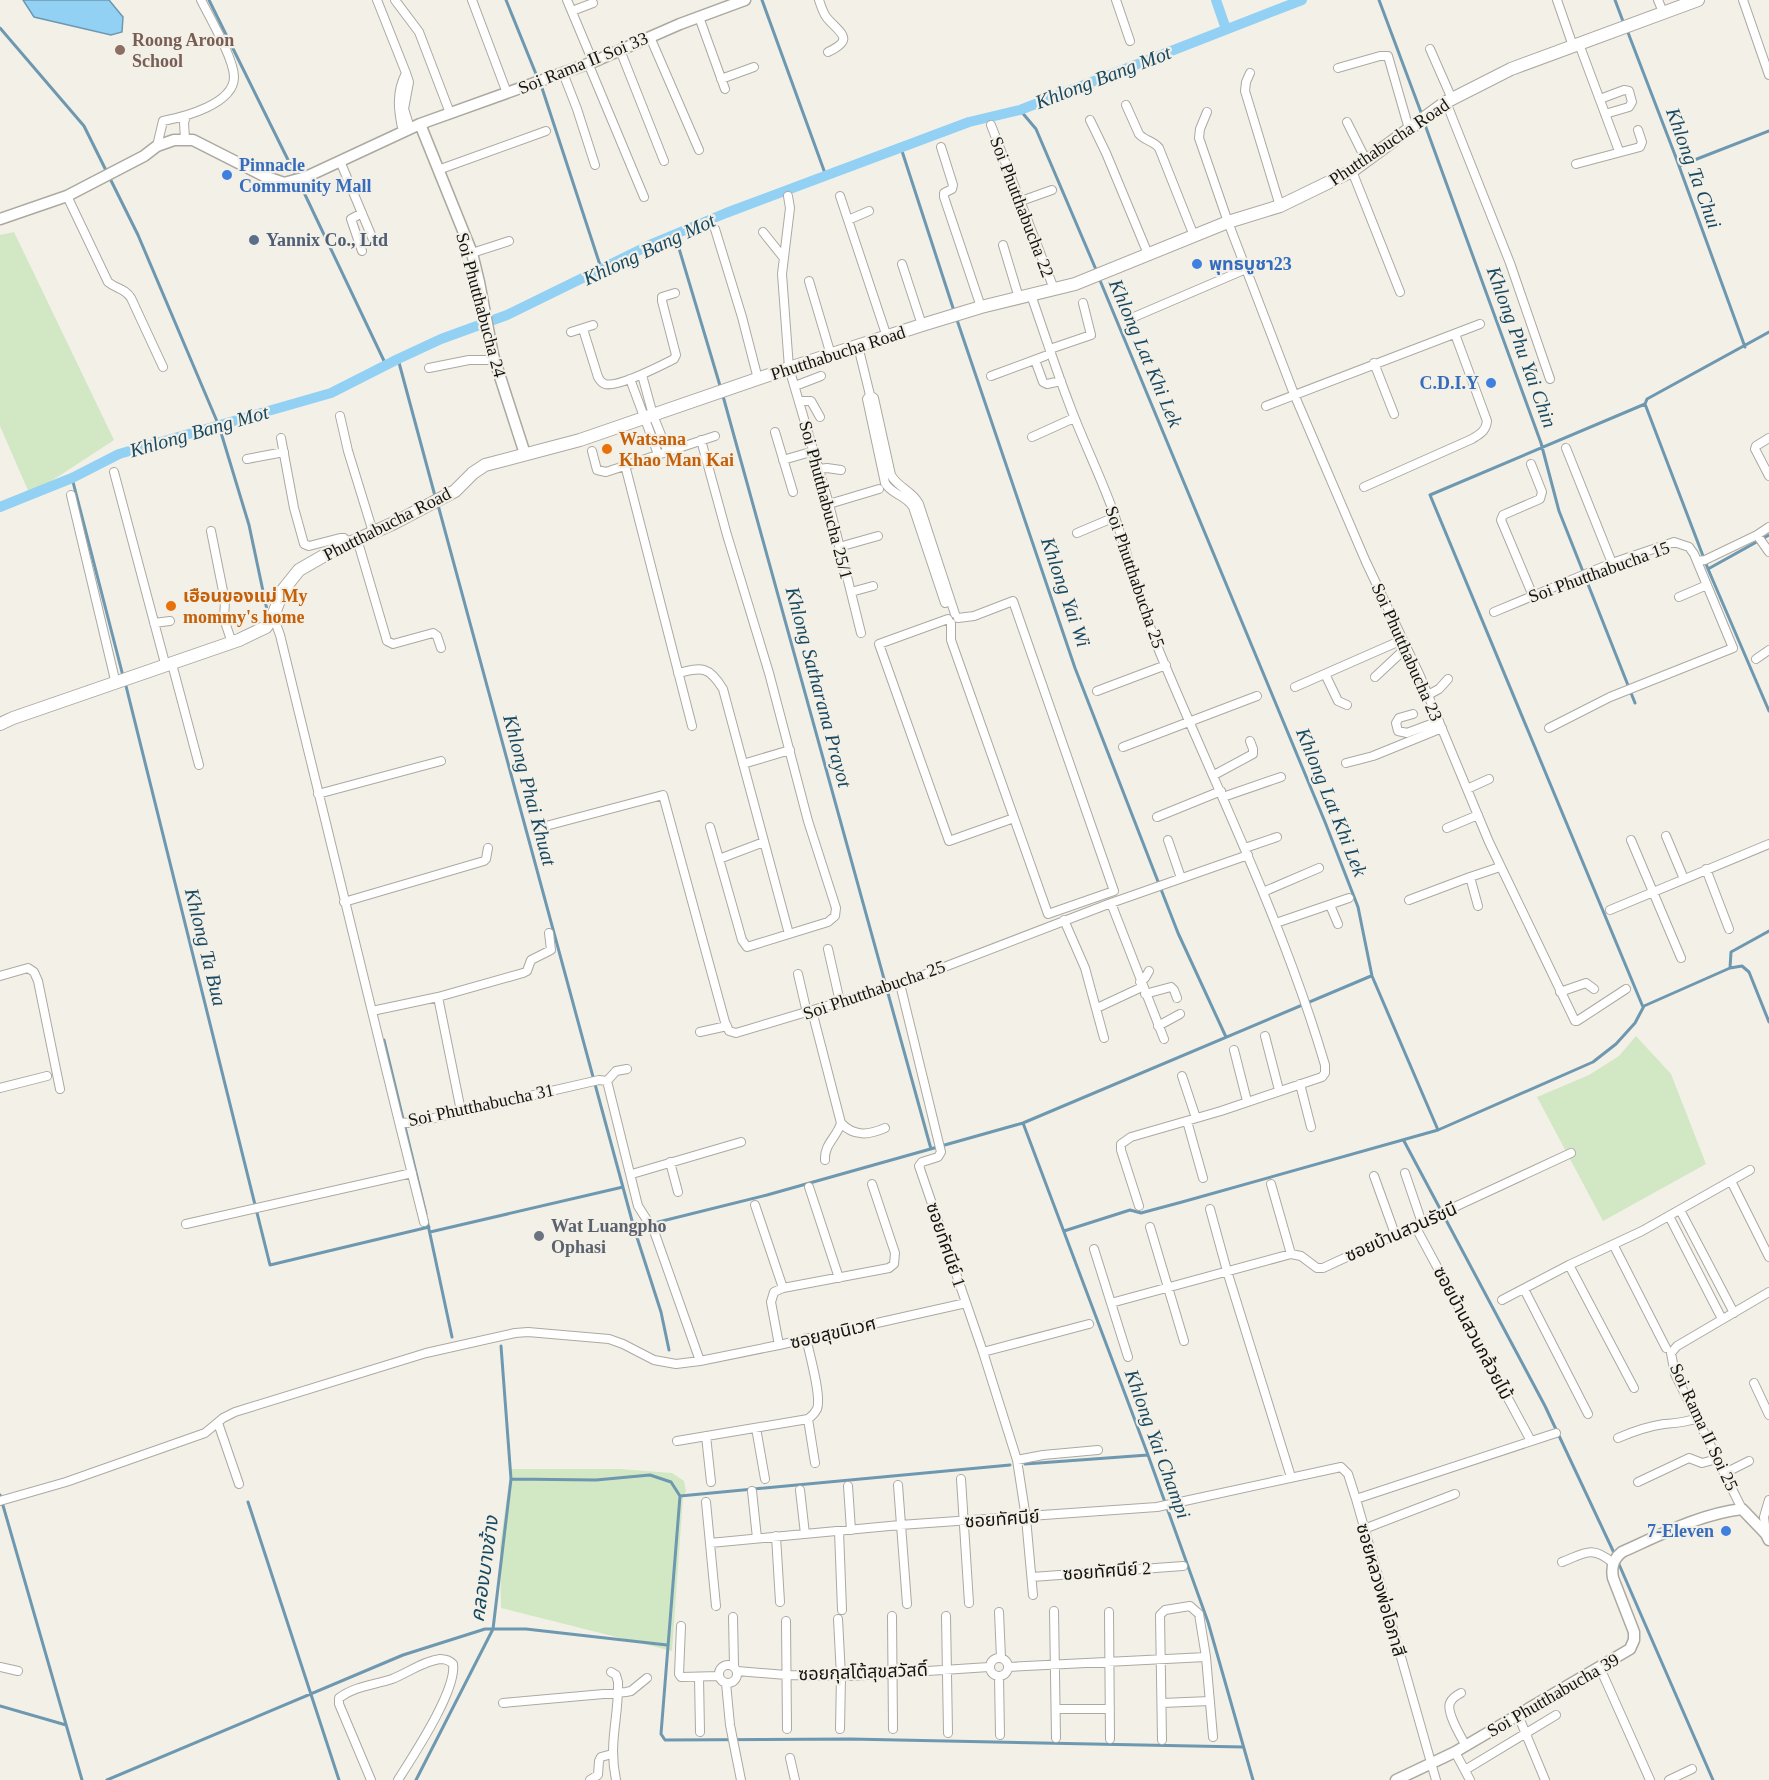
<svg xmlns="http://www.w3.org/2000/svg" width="1769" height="1780" viewBox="0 0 1769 1780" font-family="'Times New Roman','Noto Sans Thai',serif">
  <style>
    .green { fill: #d2e7c3 }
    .water { fill: #93d1f4; stroke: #6d98b0; stroke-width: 1.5 }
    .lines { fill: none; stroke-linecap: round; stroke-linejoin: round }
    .stream { stroke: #6d98b0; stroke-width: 3 }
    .canal { stroke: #93d1f4; stroke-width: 10 }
    .minor-casing { stroke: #aca9a1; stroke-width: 10 }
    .tertiary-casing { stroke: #aca9a1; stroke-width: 13 }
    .secondary-casing { stroke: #aca9a1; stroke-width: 14 }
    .minor { stroke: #fff; stroke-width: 8 }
    .tertiary { stroke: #fff; stroke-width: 10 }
    .secondary { stroke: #fff; stroke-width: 12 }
    .education-dot { fill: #8d6e63; stroke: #f3f0e8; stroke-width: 2 }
    .shop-dot { fill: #3f7fe0; stroke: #f3f0e8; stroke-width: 2 }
    .service-dot { fill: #5c6f8a; stroke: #f3f0e8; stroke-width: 2 }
    .food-dot { fill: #e8710a; stroke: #f3f0e8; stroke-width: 2 }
    .worship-dot { fill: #6b7280; stroke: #f3f0e8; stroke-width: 2 }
    .labels { text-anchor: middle; stroke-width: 4.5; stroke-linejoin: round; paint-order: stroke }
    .education-label { font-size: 18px; font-weight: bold; fill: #785e54; stroke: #f3f0e8; text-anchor: start }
    .street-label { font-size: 18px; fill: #141310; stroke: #f3f0e8 }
    .shop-label { font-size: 18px; font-weight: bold; fill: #366cbe; stroke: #f3f0e8; text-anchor: start }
    .service-label { font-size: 18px; font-weight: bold; fill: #4e5e75; stroke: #f3f0e8; text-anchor: start }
    .food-label { font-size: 18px; font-weight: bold; fill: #c56008; stroke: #f3f0e8; text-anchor: start }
    .worship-label { font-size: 18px; font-weight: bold; fill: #5b616d; stroke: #f3f0e8; text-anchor: start }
    .water-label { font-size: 20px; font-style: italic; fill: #184961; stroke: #f3f0e8 }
  </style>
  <rect width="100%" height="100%" fill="#f3f0e8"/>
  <path class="green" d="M14 232 114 440 30 495 0 426V235Z
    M1636 1036 1671 1074 1706 1164 1603 1221 1537 1097 1589 1075 1619 1056Z
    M511 1469H620L672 1473 684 1481 686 1491 683 1497 672 1651 501 1608 500 1546Z"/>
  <path class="water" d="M23 0H109L123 17 122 32 111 35 34 17Z"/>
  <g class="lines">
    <path class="stream" d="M209 0 296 176
      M506 0 538 79
      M762 0 826 176
      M1379 0 1422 115
      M1615 0 1624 24
      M0 28 84 126 138 235 219 426 249 525 267 610
      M1627 30 1675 155 1745 347
      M541 85 601 268
      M1020 110 1036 129 1097 272
      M1424 122 1541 443 1559 511 1635 703
      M901 148 954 311
      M1679 166 1769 131
      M299 182 386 365
      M675 235 721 389
      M1099 278 1325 822 1358 907 1372 976 1438 1130 1593 1062 1616 1044 1635 1023 1644 1006 1730 968 1742 966 1749 972 1769 1022
      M956 317 1075 668 1178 933 1226 1037
      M1769 332 1647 399 1645 404 1708 569 1769 711
      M398 359 435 496
      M723 396 931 1149
      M72 478 123 676
      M438 505 634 1228 661 1312 669 1350
      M1708 569 1769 535
      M125 682 270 1265 429 1227
      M1730 968 1731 952 1769 931
      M1643 1007 1430 495 1645 404
      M384 1040 426 1214
      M1023 1123 1148 1455 1208 1622 1253 1780
      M1404 1141 1545 1406 1615 1555
      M427 1220 452 1337
      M634 1228 767 1195 1023 1123 1371 976
      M1064 1231 1130 1210 1141 1213 1182 1202 1438 1130
      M430 1232 623 1187
      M1025 1464 1148 1455
      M511 1479 596 1480 650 1475 671 1482 680 1496 1010 1465
      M0 1495 82 1780
      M680 1496 661 1734 665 1740 850 1739 1243 1747
      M248 1502 339 1780
      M1618 1562 1713 1780
      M0 1706 66 1725
      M107 1780 403 1655 485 1629H526L667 1645
      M416 1780 493 1629 511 1479 501 1346"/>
    <path class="canal" d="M1216 0 1226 29
      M0 507 72 478 119 454 331 393 398 359 441 339 507 315 654 243 726 213 969 122 1020 110 1302 0"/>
    <g class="minor-casing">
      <path id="minor" d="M377 0 406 73 409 82 404 109 410 128
        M395 0 419 32 450 113
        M472 0 507 93
        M567 0 593 62
        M819 0C821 6 823 13 827 18 841 34 855 39 828 52
        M1116 0 1130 41
        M1557 0 1573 46
        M1658 0 1663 12
        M1743 0 1769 75
        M572 11 593 3
        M699 17 725 89
        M650 37 699 150
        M1579 44 1619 151
        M1430 49 1452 99
        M620 50 664 161
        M588 63 644 197
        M1338 68 1380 56H1388L1409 129
        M563 73 577 109 595 165
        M1250 73 1246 82 1245 91 1280 206
        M721 79 754 67
        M1600 99 1624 90 1629 91 1632 102 1629 107 1605 114
        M1446 102 1510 263 1550 379
        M1126 105 1139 134C1145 141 1154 141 1159 148L1194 236
        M1207 112 1200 129 1199 138 1228 222 1294 394 1366 562 1420 676 1489 842 1575 1021H1577L1626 989
        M1090 120 1106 153 1148 254
        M1347 122 1366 160
        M991 125 1054 289
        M403 132C398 111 396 92 406 73
        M185 139 184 123 186 116
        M157 146 163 121C184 117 234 104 234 77 234 59 210 18 201 0
        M941 147 953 185 952 189 944 193V197L981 307
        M340 161 374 242
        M1576 164 1640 147 1642 142 1638 130
        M438 170 546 131
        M1352 171 1400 292
        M67 196 108 282C116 289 125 288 131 298L163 367
        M788 196 790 208 782 274 789 368 829 504 861 633
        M840 196 887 337
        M1021 201 1052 190
        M362 213 351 219 362 251
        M848 220 869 211
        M715 229 742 317 758 379
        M763 232 783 257
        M1003 245 1019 298
        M472 253 509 241
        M902 264 922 325
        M809 281 831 355
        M1031 295C1044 332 1056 370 1070 406 1083 441 1100 475 1113 511 1129 558 1141 607 1160 653 1217 790 1283 922 1325 1065V1073L1322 1077 1221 1111 1131 1137 1121 1144V1150L1139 1206
        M1134 317 1246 269
        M583 329 598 377C600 380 601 383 605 384 618 388 662 365 674 359L676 355 662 301V297L675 293
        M571 332 593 325
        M858 346 870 395 874 398 891 475C898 488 913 491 919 504L955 614
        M1050 349 1091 335 1083 303
        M1035 360 1043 382 1047 384 1061 381
        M1374 363 1394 414
        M429 368 469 360H495
        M642 375 653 415 667 450
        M991 376 1045 356
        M630 379 658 454
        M795 386 821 376
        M870 395 867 399 885 483C892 495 906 495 913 507L945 603
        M799 401H811L820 417
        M1266 406 1480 324
        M340 416 348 451 373 532
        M775 432 793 492
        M1032 437 1074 418
        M281 438 294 508 304 544 309 546 340 538H344L349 543
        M1769 438 1756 446 1755 449 1769 476
        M701 440 727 535 769 673 808 821 836 908 835 916 828 922 747 947 742 940 710 827
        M1566 448 1612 563
        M592 451 597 470 606 472 715 436
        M247 459 284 452
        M783 460 814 451
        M1531 464 1542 492 1540 499 1503 515 1501 520 1533 596
        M625 465 692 726
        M819 469 827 468 841 470
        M114 472 166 667
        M1364 487 1472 439C1480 434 1486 431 1487 421L1455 334
        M71 495 116 684
        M829 504 879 489
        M211 531 225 601 224 619 232 643
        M1077 533 1115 517
        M1757 535 1769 552
        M357 539 387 641 393 644 433 633 437 636 441 648
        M839 547 878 536
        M1697 561 1705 560 1757 535 1769 527
        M851 592 873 586
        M1679 597 1707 585
        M1494 612 1612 563 1674 542 1689 547 1694 554 1733 648 1610 697 1549 728
        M273 616 280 635 399 1122 408 1123 434 1118 599 1080 607 1081 638 1206 654 1231 700 1361
        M948 619 879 644 949 841 1014 818
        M154 623 170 621
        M951 623V640L1048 914 1114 891 1013 601 974 616 958 618
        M1756 659 1769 650
        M172 664 199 765
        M678 673C702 667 709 666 723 689L789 934
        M1325 674 1338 701 1347 705
        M1375 677 1406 648
        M1295 687 1402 640
        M1097 691 1166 665
        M1428 695 1439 689 1448 679
        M1413 714 1399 718 1396 723 1398 731 1407 733 1439 721
        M1123 747 1257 696
        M1346 763 1373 756 1442 728
        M743 764 790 750
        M1214 775 1253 754V749L1250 741
        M1467 789 1489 779
        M318 794 441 761
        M1223 797 1281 777
        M1157 817 1221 791
        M542 827 663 795 725 1022 729 1031 736 1033 900 984 1111 903 1248 855
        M1447 828 1478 815
        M1666 836 1684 879
        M1168 840 1181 878
        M1631 840 1681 958
        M1245 848 1277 837
        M719 859 764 842
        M1706 869 1729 929
        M1263 892 1319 868
        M1409 900 1470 877
        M344 902 484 861 486 859 488 848
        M1111 903 1164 1039
        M1330 905 1338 924
        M1478 906 1470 877 1500 867
        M1610 910 1769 844
        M1064 920 1085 968 1104 1038
        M1276 923 1349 898
        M828 949 840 1002
        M798 974 807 1013
        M0 976 28 968 34 972 38 981 60 1089
        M1140 982 1145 978 1149 971
        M900 984 941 1152 938 1157 922 1162 919 1166 983 1352 1017 1460 1026 1518 1033 1595
        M1560 992 1586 983 1594 989
        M1145 994 1171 987 1174 990 1177 998
        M438 997 523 973 527 971 531 960 551 950 549 933
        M1097 1008 1142 987
        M372 1011 438 997 461 1111
        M812 1011 841 1123C837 1137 824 1144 825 1160
        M1158 1026 1180 1014
        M700 1032 727 1026
        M1265 1036 1279 1090
        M1234 1050 1247 1101
        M1182 1076 1196 1118
        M607 1081 616 1071 627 1069
        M1300 1084 1311 1127
        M0 1088 47 1076
        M1187 1121 1203 1178
        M399 1122 424 1222
        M841 1123C854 1137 869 1135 885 1128
        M670 1162 678 1192
        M1405 1173 1422 1223
        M632 1174 741 1142
        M1374 1176 1395 1234
        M1731 1181 1769 1257
        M1271 1184 1291 1254
        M809 1187 839 1278
        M755 1205 783 1288
        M1210 1209 1227 1271 1291 1477
        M1680 1210 1734 1313
        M1669 1216 1722 1319
        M186 1224 412 1173
        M1415 1226 1531 1441
        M1150 1227 1184 1341
        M1614 1246 1666 1348
        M1094 1249 1128 1357
        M1569 1265 1634 1388
        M1524 1289 1588 1414
        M1502 1300 1569 1265 1642 1231 1750 1170
        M1111 1303 1291 1254 1301 1256 1317 1268H1323L1571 1153
        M779 1345 771 1302 774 1292 783 1288 889 1268 894 1264 895 1253 872 1184
        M983 1352 1089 1324
        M1754 1383 1769 1415
        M808 1419 815 1463
        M218 1423 239 1484
        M756 1428 765 1479
        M706 1436 711 1482
        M1618 1438C1632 1432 1649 1426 1664 1424 1676 1423 1685 1423 1697 1418
        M677 1441 808 1419C812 1416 815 1413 817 1409 822 1397 809 1352 806 1338
        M1017 1460 1043 1455 1098 1450
        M1725 1473 1749 1461
        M961 1479 969 1603
        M1638 1482 1689 1458 1702 1463 1717 1459
        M898 1485 907 1604
        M848 1486 851 1530
        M800 1490 805 1534
        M752 1491 757 1538
        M1356 1499 1556 1433
        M0 1501 66 1482 205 1433 223 1418 235 1412 426 1353 515 1333 528 1332 609 1339 623 1344 654 1360 676 1364 700 1361 779 1345 966 1303
        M706 1502 716 1606
        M1742 1509 1675 1374 1671 1353 1677 1346 1769 1292
        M1364 1529 1455 1494
        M839 1531 842 1610
        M1766 1534 1764 1517 1769 1500
        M776 1536 780 1602
        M710 1543 900 1525 1157 1507 1341 1467 1348 1474 1356 1499 1436 1780
        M1562 1562C1585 1553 1592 1545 1613 1563
        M1032 1577 1183 1566
        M1054 1611 1056 1738
        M999 1612 1001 1658
        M1109 1612 1110 1739
        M892 1616 893 1729
        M946 1616 948 1733
        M733 1617 734 1666
        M838 1619 841 1676 840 1729
        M786 1621 787 1729
        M681 1626 679 1674 681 1677 719 1676
        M990 1667a9 9 0 1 1 18 0a9 9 0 1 1-18 0Z
        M719 1674a9 9 0 1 1 18 0a9 9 0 1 1-18 0Z
        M0 1667 18 1671
        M1008 1667 1206 1657
        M1600 1668 1650 1780
        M737 1671 786 1675 851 1676 989 1667
        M611 1672 616 1675 618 1682C619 1718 608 1742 616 1780
        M999 1676 1000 1735
        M699 1677 700 1732
        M726 1683 730 1725 741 1780
        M1461 1693C1457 1695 1452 1698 1450 1703 1446 1712 1461 1737 1466 1746
        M503 1703 626 1692 631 1691 647 1678
        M1162 1703 1210 1701
        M1056 1709H1110
        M1518 1715 1545 1780
        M1162 1740 1160 1615 1165 1610 1190 1606 1199 1614 1206 1657 1213 1737
        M1455 1752 1470 1780
        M790 1758 795 1780
        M1465 1770 1556 1715
        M371 1780 339 1704V1698C355 1686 374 1685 392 1679 408 1673 423 1661 440 1659 446 1659 449 1660 453 1664 457 1690 413 1756 398 1780
        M590 1780 598 1775 599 1761 601 1757 612 1754
        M1669 1780 1692 1769"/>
    </g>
    <g class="tertiary-casing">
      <path id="tertiary" d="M420 124 472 253 479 282 493 355 525 454
        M0 219 67 196 144 156 157 146 174 140H193L264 176 284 183 306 177 420 124 593 62 680 24 745 0
        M1396 1780 1455 1752 1630 1649 1634 1640V1632L1613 1578C1611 1567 1613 1559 1622 1552 1660 1535 1700 1514 1742 1509L1766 1534 1769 1540"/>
    </g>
    <g class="secondary-casing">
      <path id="secondary" d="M0 724 13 718 239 640 266 627 273 616 283 590 299 570 332 551 394 523 455 491 473 473 485 465 580 440 789 368 922 325 981 307 1075 284 1228 222 1280 206 1352 171 1446 102 1511 69 1698 0"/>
    </g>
    <use href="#minor" class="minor"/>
    <use href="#tertiary" class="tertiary"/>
    <use href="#secondary" class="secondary"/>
  </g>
  <circle class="education-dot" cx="120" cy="50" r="6"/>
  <g class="shop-dot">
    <circle cx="227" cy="175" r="6"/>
    <circle cx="1197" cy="264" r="6"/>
    <circle cx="1491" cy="383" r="6"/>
    <circle cx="1726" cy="1531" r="6"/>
  </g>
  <circle class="service-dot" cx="254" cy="240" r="6"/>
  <g class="food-dot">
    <circle cx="607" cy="449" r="6"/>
    <circle cx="171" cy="606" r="6"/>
  </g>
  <circle class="worship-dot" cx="539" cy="1236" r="6"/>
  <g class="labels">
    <g class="education-label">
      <text x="132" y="46">Roong Aroon<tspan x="132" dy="21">School</tspan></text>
    </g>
    <g class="street-label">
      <text transform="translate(583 63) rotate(-22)" y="6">Soi Rama II Soi 33</text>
      <text transform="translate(1389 142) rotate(-34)" y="6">Phutthabucha Road</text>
      <text transform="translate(1022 207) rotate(69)" y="6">Soi Phutthabucha 22</text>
      <text transform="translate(481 305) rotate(75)" y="6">Soi Phutthabucha 24</text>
      <text transform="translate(838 353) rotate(-18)" y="6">Phutthabucha Road</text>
      <text transform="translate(826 500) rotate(75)" y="6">Soi Phutthabucha 25/1</text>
      <text transform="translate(387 524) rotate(-27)" y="6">Phutthabucha Road</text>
      <text transform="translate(1599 572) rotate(-20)" y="6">Soi Phutthabucha 15</text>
      <text transform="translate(1135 577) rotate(71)" y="6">Soi Phutthabucha 25</text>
      <text transform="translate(1407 652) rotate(66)" y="6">Soi Phutthabucha 23</text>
      <text transform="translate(874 990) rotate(-19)" y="6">Soi Phutthabucha 25</text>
      <text transform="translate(481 1105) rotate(-12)" y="6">Soi Phutthabucha 31</text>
      <text transform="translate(1401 1232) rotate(-24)" y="6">ซอยบ้านสวนรัชนี</text>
      <text transform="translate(946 1245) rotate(71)" y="6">ซอยทัศนีย์ 1</text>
      <text transform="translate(833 1333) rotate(-13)" y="6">ซอยสุขนิเวศ</text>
      <text transform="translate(1473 1333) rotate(62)" y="6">ซอยบ้านสวนกล้วยไม้</text>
      <text transform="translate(1704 1427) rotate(65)" y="6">Soi Rama II Soi 25</text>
      <text transform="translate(1002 1519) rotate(-4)" y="6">ซอยทัศนีย์</text>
      <text transform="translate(1107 1571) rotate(-4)" y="6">ซอยทัศนีย์ 2</text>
      <text transform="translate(1381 1590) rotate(74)" y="6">ซอยหลวงพ่อโอภาสี</text>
      <text transform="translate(863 1672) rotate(-2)" y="6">ซอยกุสโต้สุขสวัสดิ์</text>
      <text transform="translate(1553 1695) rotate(-30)" y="6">Soi Phutthabucha 39</text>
    </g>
    <g class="shop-label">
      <text x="239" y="171">Pinnacle<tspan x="239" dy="21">Community Mall</tspan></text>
      <text x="1209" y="270">พุทธบูชา23</text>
      <text x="1479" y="389" text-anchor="end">C.D.I.Y</text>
      <text x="1714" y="1537" text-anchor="end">7-Eleven</text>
    </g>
    <g class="service-label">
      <text x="266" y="246">Yannix Co., Ltd</text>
    </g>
    <g class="food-label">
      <text x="619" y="445">Watsana<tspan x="619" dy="21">Khao Man Kai</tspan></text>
      <text x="183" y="602">เฮือนของแม่ My<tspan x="183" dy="21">mommy's home</tspan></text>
    </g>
    <g class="worship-label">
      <text x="551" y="1232">Wat Luangpho<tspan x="551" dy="21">Ophasi</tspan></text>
    </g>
    <g class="water-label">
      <text transform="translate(1103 77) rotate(-21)" y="7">Khlong Bang Mot</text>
      <text transform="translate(1694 168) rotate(70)" y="7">Khlong Ta Chui</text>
      <text transform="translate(649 249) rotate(-25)" y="7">Khlong Bang Mot</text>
      <text transform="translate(1522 347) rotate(70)" y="7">Khlong Phu Yai Chin</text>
      <text transform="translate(1146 353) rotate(67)" y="7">Khlong Lat Khi Lek</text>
      <text transform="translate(199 431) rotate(-16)" y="7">Khlong Bang Mot</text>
      <text transform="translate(1066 592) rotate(71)" y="7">Khlong Yai Wi</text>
      <text transform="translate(819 687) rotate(75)" y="7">Khlong Satharana Prayot</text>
      <text transform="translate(530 790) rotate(75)" y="7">Khlong Phai Khuat</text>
      <text transform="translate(1332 802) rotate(68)" y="7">Khlong Lat Khi Lek</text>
      <text transform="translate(206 947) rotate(76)" y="7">Khlong Ta Bua</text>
      <text transform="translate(1158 1444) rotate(70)" y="7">Khlong Yai Champi</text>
      <text transform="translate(484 1569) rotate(-82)" y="7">คลองบางช้าง</text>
    </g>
  </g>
</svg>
